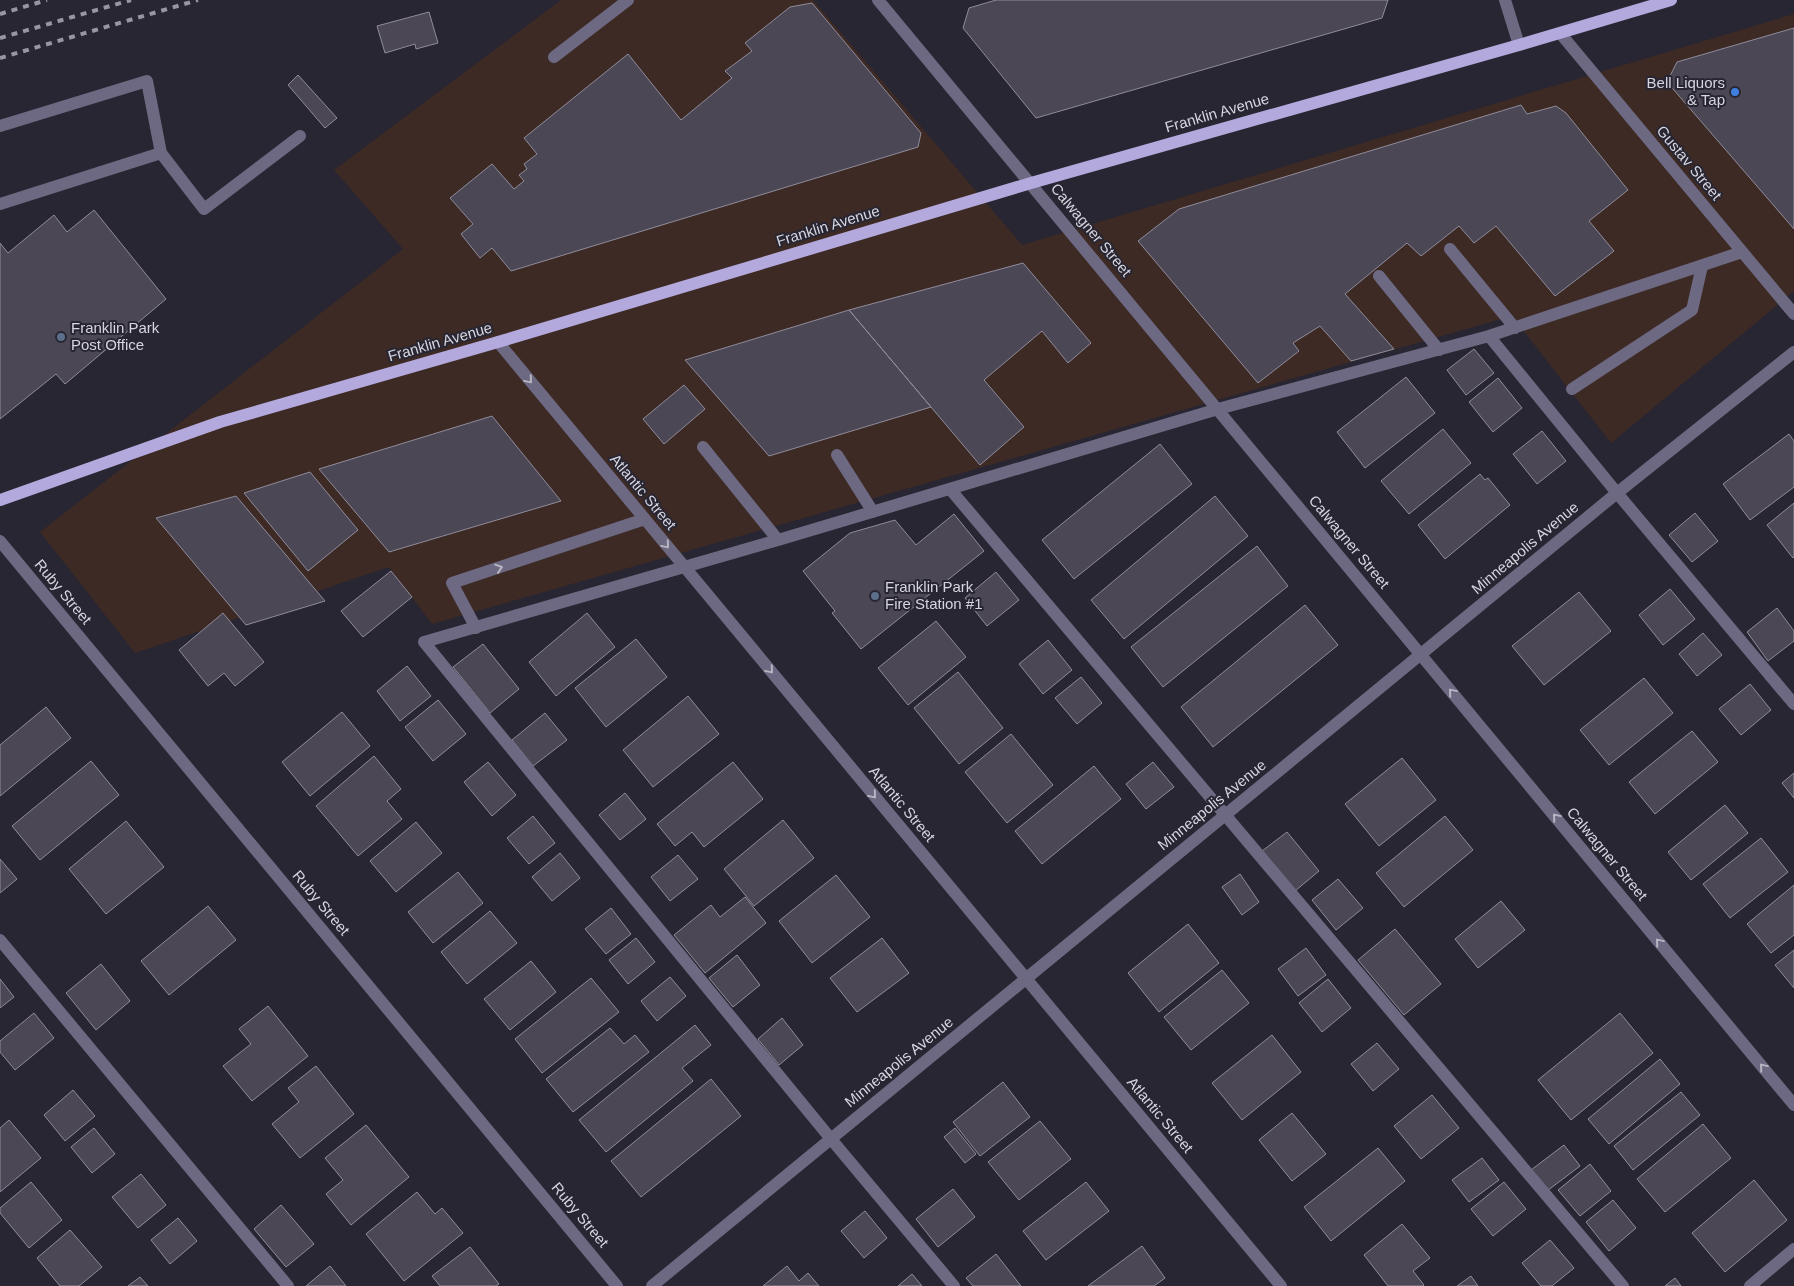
<svg xmlns="http://www.w3.org/2000/svg" width="1794" height="1286" viewBox="0 0 1794 1286" font-family="Arial,sans-serif">
  <style>
    .commercial { fill: #3d2a25 }
    .building { fill: #4b4754; stroke: #908c9b }
    .lines { fill: none; stroke-linecap: round; stroke-linejoin: round }
    .minor { stroke: #6d6982; stroke-width: 12 }
    .major { stroke: #b3a9dd; stroke-width: 12 }
    .rail { stroke: #9896a0; stroke-width: 4; stroke-dasharray: 6 6; stroke-linecap: butt }
    .oneway { stroke: #b7b5c2 }
    .shop-dot { fill: #3f7fe0; stroke: #282632; stroke-width: 2 }
    .service-dot { fill: #5c6f8a; stroke: #282632; stroke-width: 2 }
    .labels { text-anchor: middle; stroke-width: 4; stroke-linejoin: round; paint-order: stroke }
    .poi-label { font-size: 15px; fill: #d7d5de; stroke: #282632; text-anchor: start }
    .street-label { font-size: 15px; fill: #d7d5de; stroke: #282632 }
  </style>
  <rect width="100%" height="100%" fill="#282632"/>
  <path class="commercial" d="M561 0H813L1022 245 1794 14V291L1611 443 1512 316 432 624 389 567 135 653 40 532 403 249 334 170Z"/>
  <path class="building" d="M996 0H1388L1382 18 1036 118 963 28 969 8Z
    M812 3 921 133 918 147 511 271 492 248 480 258 461 234 473 224 450 198 492 164 514 189 524 181 519 175 527 169 524 164 537 154 524 138 628 54 681 120 732 78 725 71 752 51 745 43 790 7Z
    M429 12 438 43 416 49 415 44 385 53 377 26Z
    M1794 28V229L1667 82 1677 62Z
    M298 75 337 118 325 128 288 85Z
    M1521 105 1527 114 1556 106 1566 113 1628 190 1589 221 1614 251 1555 296 1496 226 1474 243 1459 226 1421 256 1407 243 1345 294 1394 349 1351 361 1320 326 1293 343 1299 351 1258 383 1138 241 1179 209Z
    M94 210 166 299 65 384 56 374 0 419V243L8 253 54 215 67 232Z
    M1023 263 1091 343 1068 363 1042 331 984 380 1024 427 980 465 849 310Z
    M849 310 931 407 769 456 685 360Z
    M1474 349 1494 373 1466 395 1447 370Z
    M1406 377 1435 413 1365 468 1337 432Z
    M1498 378 1522 408 1493 432 1469 402Z
    M684 385 705 409 664 444 643 419Z
    M492 416 561 501 389 552 319 469Z
    M1443 429 1471 463 1409 514 1381 481Z
    M1542 431 1566 461 1537 484 1513 454Z
    M1789 434 1794 441V487L1750 520 1723 484Z
    M1160 444 1192 484 1074 579 1042 540Z
    M310 472 358 530 308 571 244 493Z
    M1480 474 1485 480 1488 478 1510 505 1445 559 1418 525Z
    M236 496 325 601 246 625 156 518Z
    M1215 496 1248 536 1124 639 1091 600Z
    M1794 503V557L1793 558 1767 525Z
    M1695 513 1718 541 1692 562 1669 535Z
    M954 514 984 551 861 649 832 613 835 611 803 571 850 533 895 520 916 545Z
    M1257 546 1288 586 1163 687 1131 647Z
    M391 571 412 597 363 637 341 611Z
    M996 572 1019 600 987 626 965 598Z
    M1670 589 1695 619 1663 645 1639 615Z
    M1579 592 1611 631 1544 685 1512 646Z
    M1305 605 1338 645 1213 747 1181 707Z
    M1777 608 1794 631V641L1768 661 1747 632Z
    M223 613 264 662 235 686 224 673 208 686 179 650Z
    M587 613 615 647 556 696 529 662Z
    M936 621 966 657 908 705 878 668Z
    M1703 633 1722 655 1697 676 1679 654Z
    M636 639 667 677 606 727 575 688Z
    M1048 640 1072 670 1043 694 1019 664Z
    M483 644 519 689 490 713 453 667Z
    M407 666 431 696 400 721 377 691Z
    M958 672 1003 728 959 764 914 708Z
    M1081 677 1102 703 1077 724 1055 698Z
    M1644 678 1673 713 1609 765 1580 730Z
    M1750 684 1771 710 1741 735 1719 709Z
    M688 696 719 734 653 787 623 750Z
    M438 700 466 734 433 761 405 727Z
    M46 707 71 738 0 796V745Z
    M342 712 370 746 310 796 282 762Z
    M545 713 567 740 533 766 512 740Z
    M1692 731 1718 762 1655 814 1629 782Z
    M1011 734 1053 785 1007 823 965 772Z
    M374 756 401 789 387 801 402 819 358 856 316 806Z
    M1402 758 1436 800 1379 846 1345 804Z
    M91 761 119 795 40 860 12 826Z
    M488 762 516 795 492 816 464 782Z
    M733 762 763 799 704 847 692 832 675 846 657 824Z
    M1153 762 1174 787 1146 809 1126 784Z
    M1094 766 1121 799 1042 864 1015 831Z
    M1794 773V798L1782 783Z
    M625 793 646 819 620 840 599 815Z
    M1725 805 1748 833 1691 880 1668 852Z
    M533 816 555 843 529 864 507 838Z
    M1445 816 1473 850 1404 907 1376 873Z
    M783 820 814 858 754 906 724 869Z
    M126 821 164 867 106 914 69 869Z
    M416 822 442 853 396 892 370 861Z
    M1287 832 1319 871 1295 891 1262 851Z
    M1761 838 1788 872 1730 918 1703 884Z
    M560 853 580 878 552 901 532 877Z
    M678 855 698 879 670 901 651 877Z
    M0 859 17 879 0 893Z
    M458 872 483 903 433 943 408 912Z
    M1240 874 1259 902 1242 915 1222 887Z
    M836 875 870 917 812 963 779 921Z
    M1338 879 1363 908 1336 930 1312 900Z
    M1794 885V935L1771 953 1747 924Z
    M745 897 766 923 705 973 674 935 711 905 720 917Z
    M1501 901 1525 930 1478 968 1455 939Z
    M208 906 236 940 169 995 141 961Z
    M611 908 631 934 606 954 585 929Z
    M490 911 517 943 467 984 441 952Z
    M1188 924 1219 963 1159 1012 1128 973Z
    M1395 929 1441 984 1404 1015 1358 960Z
    M636 938 655 962 628 984 609 960Z
    M882 938 909 973 857 1012 830 978Z
    M1306 948 1326 975 1298 996 1278 969Z
    M1794 950V988L1775 965Z
    M737 955 760 985 733 1007 709 978Z
    M531 961 556 992 510 1030 484 999Z
    M101 964 130 1001 96 1030 66 993Z
    M1222 970 1249 1003 1191 1050 1164 1017Z
    M670 977 686 996 657 1021 641 1001Z
    M591 978 619 1012 542 1073 515 1039Z
    M0 979 14 997 0 1008Z
    M1328 979 1351 1008 1322 1032 1299 1003Z
    M268 1006 308 1056 252 1101 223 1066 251 1044 239 1029Z
    M34 1013 54 1038 15 1070 0 1052V1041Z
    M1620 1013 1653 1053 1571 1120 1538 1080Z
    M782 1018 803 1045 779 1065 758 1039Z
    M695 1025 711 1045 682 1068 693 1081 606 1152 579 1120Z
    M610 1028 624 1044 635 1035 649 1052 573 1112 546 1079Z
    M1272 1035 1301 1072 1242 1120 1212 1083Z
    M1377 1043 1399 1069 1373 1091 1351 1064Z
    M1660 1059 1680 1084 1609 1144 1588 1119Z
    M316 1066 354 1114 300 1158 272 1124 299 1102 288 1088Z
    M711 1079 741 1116 641 1197 611 1161Z
    M1003 1082 1030 1117 980 1156 953 1122Z
    M73 1090 95 1116 65 1141 44 1115Z
    M1681 1092 1700 1115 1633 1170 1614 1146Z
    M1432 1095 1459 1128 1421 1159 1394 1126Z
    M1292 1113 1326 1154 1292 1181 1259 1140Z
    M9 1120 41 1158 0 1192V1128Z
    M1040 1121 1071 1159 1019 1200 988 1162Z
    M1703 1124 1731 1158 1665 1212 1637 1179Z
    M366 1125 409 1177 351 1225 326 1194 343 1180 325 1158Z
    M94 1128 115 1154 92 1173 71 1147Z
    M955 1128 976 1154 965 1163 944 1137Z
    M1564 1145 1580 1166 1547 1191 1531 1170Z
    M1378 1148 1405 1181 1331 1241 1304 1207Z
    M1482 1158 1499 1180 1469 1202 1452 1180Z
    M1590 1164 1611 1191 1580 1216 1558 1190Z
    M141 1174 166 1205 138 1228 112 1197Z
    M1754 1180 1787 1220 1725 1272 1692 1233Z
    M31 1182 62 1220 29 1248 0 1213V1208Z
    M1086 1182 1109 1211 1046 1260 1023 1231Z
    M1504 1182 1526 1209 1493 1236 1471 1209Z
    M953 1189 975 1217 938 1247 916 1219Z
    M417 1192 435 1214 442 1208 463 1233 404 1281 366 1234Z
    M1613 1200 1636 1228 1609 1251 1586 1222Z
    M281 1205 314 1244 286 1267 254 1229Z
    M865 1211 887 1238 864 1258 841 1231Z
    M178 1218 197 1241 170 1264 151 1240Z
    M1402 1224 1430 1258 1413 1271 1424 1285 1423 1286H1388L1364 1255Z
    M70 1230 102 1267 79 1286H60L37 1258Z
    M1550 1240 1574 1268 1552 1286H1541L1522 1263Z
    M1142 1246 1165 1278 1154 1286H1088Z
    M470 1247 499 1284 496 1286H440L432 1276Z
    M996 1254 1021 1286H973L966 1278Z
    M330 1266 346 1286H306Z
    M787 1266 799 1281 808 1273 819 1286H763Z
    M912 1274 922 1286H898Z
    M1471 1276 1478 1286H1457Z
    M140 1277 148 1286H128Z
    M1675 1278 1681 1286H1665Z"/>
  <g class="lines">
    <path class="minor" d="M878 0 1794 1105
      M1505 0 1519 45
      M1560 33 1794 314
      M554 57 628 0
      M0 126 147 81 161 153 204 209 300 136
      M0 204 161 153
      M1450 249 1515 328
      M1379 276 1439 350
      M1489 336 1617 493 1794 704
      M498 342 1281 1286
      M1572 389 1692 310 1702 266
      M703 447 778 540
      M837 455 873 512
      M950 489 1623 1286
      M0 541 617 1286
      M476 628 452 583 645 519
      M0 940 288 1286
      M652 1286 1617 493 1794 352
      M954 1286 831 1139 424 642 778 540 1218 409 1489 336 1742 252
      M1750 1286 1794 1249"/>
    <path class="major" d="M0 500 220 422 498 342 1031 183 1519 45 1671 0"/>
    <path class="rail" d="M0 14 47 0
      M0 38 131 0
      M0 58 198 0"/>
  </g>
  <defs><path id="oneway-chevron" d="M-2-3.5L2.5 0L-2 3.5" fill="none" stroke-width="1.6" stroke-linecap="round" stroke-linejoin="round" transform="scale(1.25)"/></defs>
  <g class="oneway">
    <use href="#oneway-chevron" transform="translate(529 380) rotate(50)"/>
    <use href="#oneway-chevron" transform="translate(666 545) rotate(50)"/>
    <use href="#oneway-chevron" transform="translate(499 568) rotate(-18)"/>
    <use href="#oneway-chevron" transform="translate(770 670) rotate(50)"/>
    <use href="#oneway-chevron" transform="translate(1452 692) rotate(-130)"/>
    <use href="#oneway-chevron" transform="translate(873 795) rotate(50)"/>
    <use href="#oneway-chevron" transform="translate(1556 817) rotate(-130)"/>
    <use href="#oneway-chevron" transform="translate(1659 942) rotate(-130)"/>
    <use href="#oneway-chevron" transform="translate(1763 1067) rotate(-130)"/>
  </g>
  <circle class="shop-dot" cx="1735" cy="92" r="5"/>
  <g class="service-dot">
    <circle cx="61" cy="337" r="5"/>
    <circle cx="875" cy="596" r="5"/>
  </g>
  <g class="labels">
    <g class="poi-label">
      <text x="1725" y="88" text-anchor="end">Bell Liquors<tspan x="1725" dy="17">&amp; Tap</tspan></text>
      <text x="71" y="333">Franklin Park<tspan x="71" dy="17">Post Office</tspan></text>
      <text x="885" y="592">Franklin Park<tspan x="885" dy="17">Fire Station #1</tspan></text>
    </g>
    <g class="street-label">
      <text transform="translate(1217 113) rotate(-16)" y="5">Franklin Avenue</text>
      <text transform="translate(1689 163) rotate(50)" y="5">Gustav Street</text>
      <text transform="translate(828 226) rotate(-17)" y="5">Franklin Avenue</text>
      <text transform="translate(1091 230) rotate(50)" y="5">Calwagner Street</text>
      <text transform="translate(440 342) rotate(-16)" y="5">Franklin Avenue</text>
      <text transform="translate(643 492) rotate(50)" y="5">Atlantic Street</text>
      <text transform="translate(1349 542) rotate(50)" y="5">Calwagner Street</text>
      <text transform="translate(1525 548) rotate(-40)" y="5">Minneapolis Avenue</text>
      <text transform="translate(63 592) rotate(50)" y="5">Ruby Street</text>
      <text transform="translate(902 804) rotate(50)" y="5">Atlantic Street</text>
      <text transform="translate(1212 805) rotate(-39)" y="5">Minneapolis Avenue</text>
      <text transform="translate(1607 854) rotate(50)" y="5">Calwagner Street</text>
      <text transform="translate(321 903) rotate(50)" y="5">Ruby Street</text>
      <text transform="translate(899 1062) rotate(-39)" y="5">Minneapolis Avenue</text>
      <text transform="translate(1160 1115) rotate(50)" y="5">Atlantic Street</text>
      <text transform="translate(580 1215) rotate(50)" y="5">Ruby Street</text>
    </g>
  </g>
</svg>
